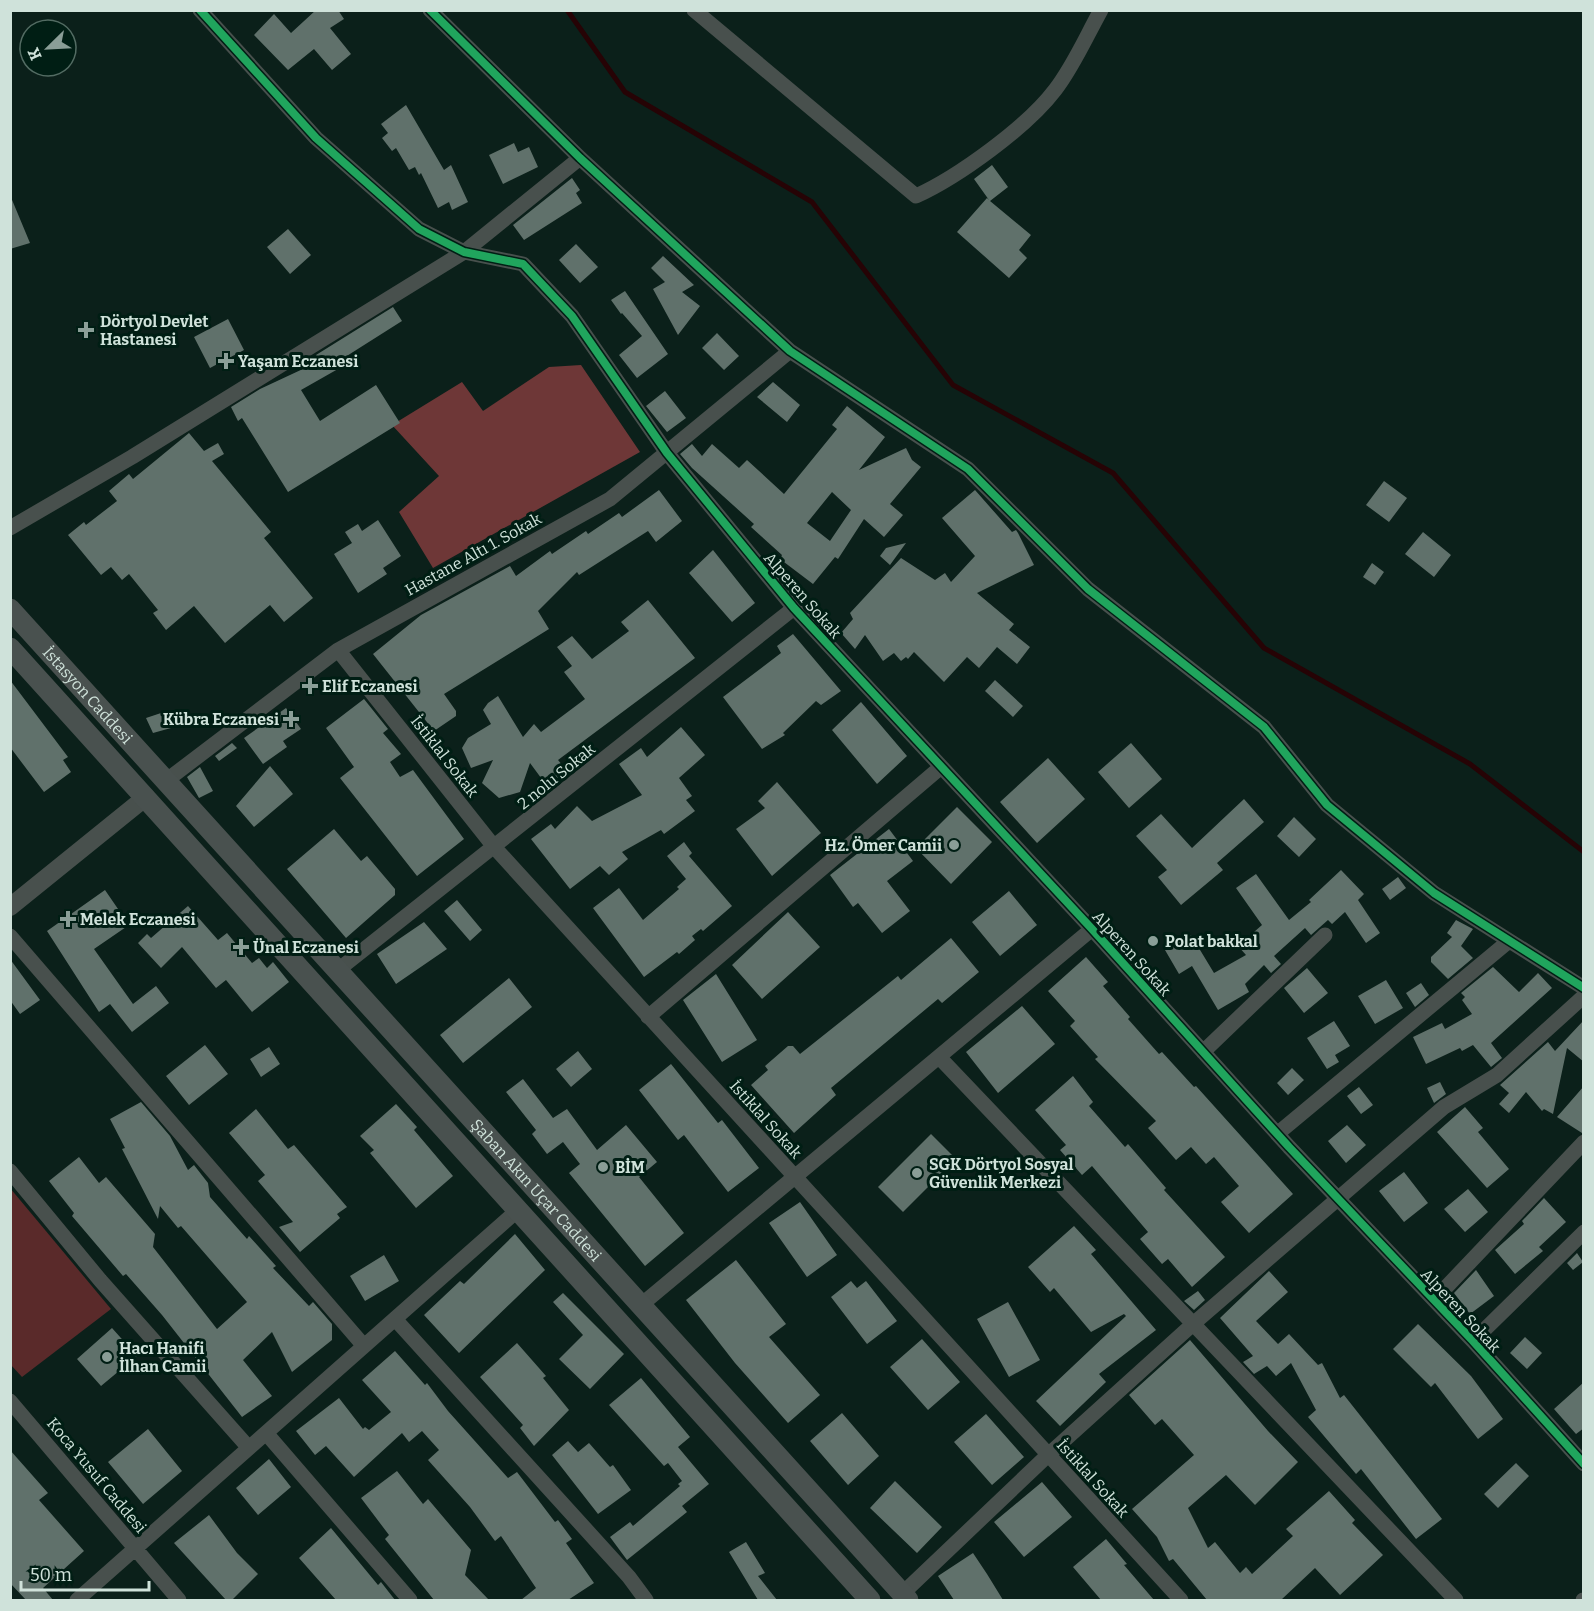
<svg xmlns="http://www.w3.org/2000/svg" width="1594" height="1611" viewBox="0 0 1594 1611" font-family="Bitter,serif">
  <style>
    .green { fill: #5a2a2a }
    .forest { fill: #6e3737 }
    .lines { fill: none; stroke-linecap: round; stroke-linejoin: round }
    .stream { stroke: #260305; stroke-width: 5 }
    .building { fill: #60716b; fill-rule: evenodd }
    .minor { stroke: #48504d; stroke-width: 15 }
    .tertiary { stroke: #48504d; stroke-width: 18 }
    .secondary { stroke: #49514f; stroke-width: 21 }
    .cycleway-casing { stroke: #001e14; stroke-width: 11 }
    .cycleway { stroke: #20a55d; stroke-width: 8 }
    .poi-dot { fill: #8a9e97; stroke: #001e14; stroke-width: 2 }
    .labels { text-anchor: middle; stroke-width: 6; stroke-linejoin: round; paint-order: stroke }
    .poi-label { font-size: 16px; font-weight: bold; fill: #cfe2da; stroke: #001e14; text-anchor: start }
    .street-label { font-size: 16px; fill: #cfe2da; stroke: #001e14 }
  </style>
  <rect width="100%" height="100%" fill="#0b201a"/>
  <path class="green" d="M10 1188 111 1309 22 1377 11 1365Z"/>
  <path class="forest" d="M581 365 640 452 433 568 399 512 439 476 392 425 462 382 483 411 549 367Z"/>
  <g class="lines">
    <path class="stream" d="M567 10 625 92 812 202 953 385 1113 473 1264 648 1470 764 1584 852"/>
  </g>
  <path class="building" d="M316 10H338L344 19 330 28 351 54 332 70 314 49 288 70 254 35 274 14 291 33Z
    M406 105 444 170 451 165 468 202 452 210 449 202 438 208 421 173 419 175 415 167 409 170 396 148 392 151 382 138 388 133 381 124Z
    M514 143 518 152 529 147 538 167 503 184 489 155Z
    M992 165 1008 187 990 201 1031 235 1019 250 1027 258 1009 278 957 232 987 198 989 200 974 179Z
    M572 178 580 190 576 193 582 203 524 240 513 225Z
    M10 195 30 243 10 249Z
    M288 229 311 255 290 274 267 247Z
    M576 244 598 267 580 283 559 260Z
    M663 256 694 285 682 292 700 306 678 335 653 289 665 282 651 268Z
    M625 291 668 354 637 378 619 355 642 336 622 313 621 314 611 300Z
    M393 307 402 321 342 359 345 365 301 390 320 421 376 385 400 423 288 492 242 418 238 421 231 407 260 389 320 361 316 355Z
    M228 319 244 350 210 368 194 337Z
    M717 333 739 356 724 370 702 348Z
    M773 382 800 405 787 422 757 397Z
    M665 391 686 418 667 432 646 406Z
    M847 406 885 437 859 470 906 448 912 460 921 467 890 504 903 515 884 537 864 519 838 559 835 557 813 584 780 559 782 555 751 527 754 524 692 468 680 454 692 444 702 456 712 444 739 468 747 460 784 494 837 429 832 425ZM832 492 851 510 830 541 807 523Z
    M189 433 204 451 218 443 224 454 212 461 271 532 264 538 313 598 284 622 270 605 225 643 194 606 166 630 153 613 158 610 129 574 122 580 111 567 101 575 68 535 84 522 86 525 117 501 109 491 129 474 133 479Z
    M1384 481 1407 498 1389 522 1366 505Z
    M659 490 682 521 656 542 648 531 579 575 577 572 538 611 549 629 444 694 456 711V716L434 731 373 654 421 615 510 566 516 576 550 551 552 554 586 531 588 534 619 513 622 517Z
    M975 490 1012 532 1016 530 1018 533 1034 565 977 593 1014 624 1009 630 1030 647 1017 664 997 647 979 668 967 657 944 682 914 652 908 659 906 657 901 661 894 653 883 661 865 635 855 649 841 633 853 619 850 613 901 558 935 580 945 573 951 582 975 556 942 518Z
    M378 520 401 556 383 568 387 574 358 593 334 554 352 543 345 532 358 524 362 531Z
    M1423 532 1451 555 1434 577 1405 554Z
    M906 543 890 565 880 556 886 548Z
    M713 550 755 603 732 622 689 573Z
    M1372 563 1384 572 1375 585 1363 577Z
    M648 600 695 658 558 760 568 772 547 786 530 763 520 792 499 798 482 783 493 760 471 768 462 748 468 738 491 724 483 710 488 703 498 696 523 737 534 724 541 732 585 699 564 672 572 666 557 647 572 636 592 659 629 631 621 622Z
    M793 634 841 691 821 705 816 701 783 733 785 735 762 749 723 697 781 653 777 646Z
    M10 680 68 757 63 760 71 772 44 792 10 747Z
    M995 680 1023 706 1013 717 985 691Z
    M364 699 388 729 383 733 401 754 390 762 400 777 413 770 464 839 417 876 340 778 354 767 326 728Z
    M861 702 907 756 877 784 832 730Z
    M286 708 301 729 283 741 287 747 263 764 244 738Z
    M164 712 171 728 153 733 146 718Z
    M681 727 705 755 679 778 692 796 686 800 695 811 664 834 661 830 622 852 628 859 609 875 600 866 570 889 531 839 551 824 555 829 577 806 592 821 642 795 619 764 641 748 647 757Z
    M232 743 237 748 219 761 215 756Z
    M1131 743 1162 779 1129 808 1098 772Z
    M1048 758 1085 799 1037 843 1000 802Z
    M270 766 293 794 254 827 236 806Z
    M200 767 213 791 199 798 187 777Z
    M777 782 821 833 772 876 736 829 765 808 758 801Z
    M1244 799 1264 822 1217 863 1223 870 1181 905 1158 877 1167 870 1136 836 1161 814 1192 848Z
    M957 807 992 842 951 884 916 848Z
    M1294 817 1316 839 1299 857 1277 836Z
    M334 829 361 861 367 856 395 889V895L346 938 287 869Z
    M889 829 913 861 887 881 910 911 882 933 858 903 853 907 830 875Z
    M684 842 692 853 689 856 732 906 703 931 701 929 692 936 695 940 679 954 677 952 644 977 593 908 619 888 643 920 679 889 677 887 686 879 667 856Z
    M1341 870 1364 894 1358 900 1380 933 1366 943 1345 912 1332 924 1328 920 1311 935 1305 928 1274 956 1281 964 1271 973 1264 965 1245 984 1249 992 1218 1010 1192 966 1179 974 1165 950 1191 935 1214 973 1246 955 1238 946 1262 925 1236 888 1256 874 1289 920 1311 902 1309 900Z
    M1398 877 1406 888 1390 900 1382 889Z
    M105 890 129 925 94 949 133 1004 156 986 169 1003 132 1032 110 1004 99 1012 47 931Z
    M1009 891 1037 925 1000 956 972 922Z
    M457 900 482 930 470 941 444 911Z
    M188 906 218 940 227 933 252 963 259 958 267 968 273 962 289 982 252 1012 226 980 216 988 182 947 161 968 138 943 147 934 151 938Z
    M788 912 820 947 762 999 732 965Z
    M1456 920 1473 929 1461 946 1473 958 1448 979 1431 962V957L1452 937 1447 933Z
    M424 922 447 949 396 984 377 954Z
    M951 938 979 972 942 1003 938 999 831 1088 836 1095 794 1133 751 1085 768 1070 765 1066 788 1046H793L800 1054 898 976 901 980Z
    M1086 957 1108 982 1103 986 1130 1017 1128 1019 1159 1054 1162 1052 1194 1087 1196 1086 1293 1194 1249 1233 1221 1202 1239 1186 1214 1157 1206 1164 1191 1147 1176 1160 1148 1128 1156 1121 1095 1059 1098 1057 1070 1026 1075 1021 1048 991Z
    M10 959 40 1000 20 1014 10 1000Z
    M1493 967 1519 992 1538 973 1552 988 1491 1043 1502 1058 1491 1067 1473 1045 1462 1051 1460 1048 1426 1064 1413 1037 1442 1023 1445 1029 1472 1014 1462 1000 1465 997 1461 993Z
    M1307 968 1328 993 1304 1013 1284 988Z
    M716 974 757 1040 722 1062 683 1000Z
    M509 978 532 1007 463 1063 440 1035Z
    M1386 980 1403 1008 1375 1024 1358 996Z
    M1421 983 1429 995 1415 1007 1406 993Z
    M1022 1006 1055 1044 998 1093 966 1052Z
    M1584 1020V1062L1567 1048 1553 1114 1544 1109 1542 1111 1526 1092 1509 1113 1499 1104 1509 1093 1500 1085 1548 1042 1555 1051Z
    M1334 1021 1350 1046 1335 1055 1339 1062 1327 1069 1307 1038Z
    M205 1045 228 1074 189 1105 166 1076Z
    M269 1047 280 1064 261 1077 250 1059Z
    M578 1051 592 1069 571 1087 556 1069Z
    M671 1064 718 1123 722 1120 759 1168 728 1192 684 1135 678 1140 639 1090Z
    M1292 1068 1304 1080 1288 1095 1277 1083Z
    M1073 1076 1093 1102 1089 1106 1125 1147 1128 1144 1166 1188 1164 1190 1225 1257 1192 1287 1168 1259 1162 1264 1140 1239 1148 1232 1092 1166 1082 1175 1060 1150 1066 1145 1035 1110Z
    M523 1079 553 1118 567 1109 597 1150 626 1125 657 1162 639 1177 684 1233 645 1266 569 1173 580 1164 563 1142 547 1154 532 1134 536 1130 506 1092Z
    M1440 1082 1446 1094 1434 1103 1427 1088Z
    M1584 1086V1133H1582L1557 1117Z
    M1359 1087 1373 1105 1361 1114 1347 1096Z
    M141 1102 170 1136 188 1170 194 1165 208 1183 210 1197 247 1239 249 1236 276 1266 273 1268 309 1306 313 1302 332 1324V1340L292 1372 272 1332 243 1360 272 1396 242 1417 162 1315 126 1274 123 1276 72 1216 74 1213 49 1181 79 1157 99 1183 106 1177 155 1234 153 1247 217 1329 247 1302 181 1226 178 1228 160 1206 158 1219 122 1149 125 1148 110 1119Z
    M396 1104 417 1127 414 1130 453 1176 416 1208 370 1153 374 1150 360 1136Z
    M1465 1107 1483 1128 1478 1132 1509 1169 1487 1188 1437 1132Z
    M256 1109 288 1149 294 1145 347 1207 337 1214 340 1218 300 1252 279 1227 293 1222 258 1181 265 1175 229 1133Z
    M1347 1125 1366 1145 1346 1163 1328 1141Z
    M931 1134 956 1159 903 1212 878 1187Z
    M1404 1172 1428 1203 1404 1222 1379 1191Z
    M1468 1189 1488 1212 1465 1232 1444 1209Z
    M1544 1198 1566 1222 1539 1247 1543 1251 1515 1274 1495 1250 1524 1224 1522 1221Z
    M800 1202 837 1255 807 1277 769 1223Z
    M1074 1226 1096 1250 1091 1254 1156 1330 1099 1374 1106 1382 1060 1426 1036 1401 1126 1316 1124 1314 1091 1332 1054 1288 1050 1292 1028 1267Z
    M515 1234 545 1270 459 1353 424 1315 460 1281 464 1284Z
    M1577 1253 1583 1262 1573 1270 1567 1263Z
    M384 1255 399 1281 365 1301 350 1276Z
    M736 1260 786 1324 769 1337 820 1395 788 1423 735 1363 686 1300Z
    M1476 1270 1494 1296 1470 1314 1454 1293Z
    M1269 1271 1288 1292 1256 1321 1278 1344 1289 1334 1318 1365 1322 1363 1340 1398 1344 1395 1442 1519 1416 1539 1361 1469 1356 1474 1308 1417 1316 1410 1291 1363 1276 1376 1267 1366 1254 1374 1243 1362 1253 1356 1220 1318Z
    M851 1281 857 1288 866 1281 897 1321 867 1344 831 1297Z
    M1198 1291 1205 1300 1194 1310 1184 1301Z
    M563 1293 624 1354 590 1389 559 1359 583 1335 553 1302Z
    M1008 1302 1040 1360 1009 1377 977 1319Z
    M1418 1324 1471 1376 1503 1419 1478 1439 1435 1383 1431 1387 1393 1349Z
    M112 1328 137 1356 101 1386 77 1359Z
    M1525 1337 1542 1353 1527 1369 1510 1353Z
    M922 1339 960 1382 928 1410 890 1367Z
    M1190 1340 1268 1431 1298 1462 1255 1505 1226 1475 1188 1508 1208 1548 1215 1542 1240 1573 1246 1567 1252 1574 1293 1536 1286 1529 1329 1491 1355 1520 1352 1523 1383 1555 1340 1595 1315 1568 1281 1600H1207L1173 1559 1169 1561 1157 1537 1132 1509 1194 1455 1162 1419 1155 1425 1129 1395Z
    M517 1343 546 1376 543 1378 569 1410 534 1446 520 1428 523 1425 480 1377Z
    M395 1351 425 1385 427 1383 448 1411 508 1478 517 1472 555 1522 558 1520 572 1539 566 1543 594 1583 568 1600H521L536 1588 501 1536 495 1541 470 1507 428 1460 439 1450 422 1431 409 1442 402 1433 354 1477 326 1446 315 1455 296 1431 339 1398 363 1429 365 1427 369 1430 391 1412 362 1380Z
    M641 1378 690 1437 678 1447 709 1484 682 1506 687 1512 627 1560 610 1537 630 1522 633 1526 680 1486 678 1484 682 1481 668 1463 664 1466 609 1405Z
    M1584 1382V1428L1576 1434 1554 1409Z
    M842 1413 879 1456 848 1485 810 1441Z
    M986 1414 1024 1457 992 1485 954 1442Z
    M148 1429 182 1471 143 1504 108 1462Z
    M568 1441 578 1452 589 1443 610 1467 613 1465 631 1490 598 1514 552 1455Z
    M10 1450 48 1493 39 1500 84 1551 43 1588 53 1600H26L10 1583Z
    M269 1459 291 1487 258 1515 236 1488Z
    M1516 1463 1529 1476 1498 1508 1484 1494Z
    M397 1471 423 1504 428 1499 471 1550 465 1575 489 1600H434L385 1539 389 1535 361 1498Z
    M895 1481 942 1527 917 1553 870 1508Z
    M1042 1482 1072 1517 1024 1557 994 1522Z
    M209 1515 237 1553 258 1574 232 1600H226L174 1543Z
    M331 1528 378 1585 381 1582 395 1600H336L299 1558Z
    M1106 1539 1127 1564 1124 1565 1154 1600H1101L1073 1567Z
    M746 1542 765 1573 758 1576 777 1600H758L729 1552Z
    M973 1553 987 1574 1003 1600H954L938 1576Z"/>
  <g class="lines">
    <path class="minor" d="M200 10 316 138 419 229 464 252 523 264 572 316 667 453 794 608 1092 929 1289 1147 1473 1341 1584 1464
      M430 10 580 158 790 351 968 469 1088 589 1264 727 1327 805 1434 893 1584 988
      M694 10 916 196C958 177 1027 127 1055 90 1073 67 1086 37 1101 10
      M10 528 132 457 464 252 580 158
      M338 650 495 848 1181 1600
      M167 780 338 650 610 499 790 351
      M10 936 364 1346
      M338 970 794 608
      M648 1017 941 767
      M1203 1052 1325 935
      M939 1057 1456 1600
      M1277 1134 1509 941
      M10 1171 100 1280 249 1448
      M1434 1300 1584 1142
      M641 1305 1092 929
      M395 1319 629 1577 646 1600
      M1473 1341 1584 1232
      M10 1401 179 1600
      M266 1433 410 1600
      M902 1594 1048 1455 1193 1324 1444 1107 1497 1075 1584 996
      M77 1600 519 1209
      M1583 1600H1584"/>
    <path class="tertiary" d="M10 907 146 797"/>
    <g class="secondary">
      <path id="s1" d="M10 609 908 1600"/>
      <path d="M10 648 870 1600"/>
    </g>
    <g class="cycleway-casing">
      <path id="cycleway" d="M200 10 316 138 419 229 464 252 523 264 572 316 667 453 794 608 1092 929 1289 1147 1473 1341 1584 1464
        M430 10 580 158 790 351 968 469 1088 589 1264 727 1327 805 1434 893 1584 988"/>
    </g>
    <use href="#cycleway" class="cycleway"/>
  </g>
  <g class="poi-dot">
    <path d="M83 321h6v6h6v6h-6v6h-6v-6h-6v-6h6z"/>
    <path d="M223 352h6v6h6v6h-6v6h-6v-6h-6v-6h6z"/>
    <path d="M307 677h6v6h6v6h-6v6h-6v-6h-6v-6h6z"/>
    <path d="M288 710h6v6h6v6h-6v6h-6v-6h-6v-6h6z"/>
    <circle cx="954" cy="845" r="6"/>
    <path d="M65 910h6v6h6v6h-6v6h-6v-6h-6v-6h6z"/>
    <circle cx="1153" cy="941" r="6"/>
    <path d="M238 938h6v6h6v6h-6v6h-6v-6h-6v-6h6z"/>
    <circle cx="603" cy="1167" r="6"/>
    <circle cx="917" cy="1173" r="6"/>
    <circle cx="107" cy="1357" r="6"/>
  </g>
  <g class="labels">
    <g class="poi-label">
      <text x="100" y="327">Dörtyol Devlet<tspan x="100" dy="18">Hastanesi</tspan></text>
      <text x="238" y="367">Yaşam Eczanesi</text>
      <text x="322" y="692">Elif Eczanesi</text>
      <text x="279" y="725" text-anchor="end">Kübra Eczanesi</text>
      <text x="942" y="851" text-anchor="end">Hz. Ömer Camii</text>
      <text x="80" y="925">Melek Eczanesi</text>
      <text x="1165" y="947">Polat bakkal</text>
      <text x="253" y="953">Ünal Eczanesi</text>
      <text x="929" y="1170">SGK Dörtyol Sosyal<tspan x="929" dy="18">Güvenlik Merkezi</tspan></text>
      <text x="615" y="1173">BİM</text>
      <text x="119" y="1354">Hacı Hanifi<tspan x="119" dy="18">İlhan Camii</tspan></text>
    </g>
    <g class="street-label">
      <text transform="translate(473 554) rotate(-29)" y="6">Hastane Altı 1. Sokak</text>
      <text transform="translate(803 595) rotate(49)" y="6">Alperen Sokak</text>
      <text dy="6" stroke="none"><textPath href="#s1" startOffset="116">İstasyon Caddesi</textPath></text>
      <text transform="translate(445 756) rotate(52)" y="6">İstiklal Sokak</text>
      <text transform="translate(556 776) rotate(-39)" y="6">2 nolu Sokak</text>
      <text transform="translate(1132 953) rotate(48)" y="6">Alperen Sokak</text>
      <text transform="translate(766 1119) rotate(48)" y="6">İstiklal Sokak</text>
      <text dy="6" stroke="none"><textPath href="#s1" startOffset="784">Şaban Akın Uçar Caddesi</textPath></text>
      <text transform="translate(1461 1310) rotate(47)" y="6">Alperen Sokak</text>
      <text transform="translate(97 1475) rotate(50)" y="6">Koca Yusuf Caddesi</text>
      <text transform="translate(1093 1478) rotate(48)" y="6">İstiklal Sokak</text>
    </g>
  </g>
  <rect width="1594" height="1611" fill="none" stroke="#cfe2da" stroke-width="24"/>
  <g transform="translate(48 48) rotate(246)"><circle r="28" fill="#001e14" stroke="#536c63" stroke-width="1.5"/>
  <path d="M0-4.5L10 22L0 15L-10 22Z" fill="#8a9e97"/>
  <text y="-9" font-size="16" font-weight="bold" text-anchor="middle" fill="#cfe2da">K</text>
  </g>
  <path d="M21 1581v9h128v-9" fill="none" stroke="#cfe2da" stroke-width="3"/>
  <text x="30" y="1581" font-size="18" fill="#cfe2da" stroke="#001e14" stroke-width="4.5" paint-order="stroke">50 m</text>
</svg>
